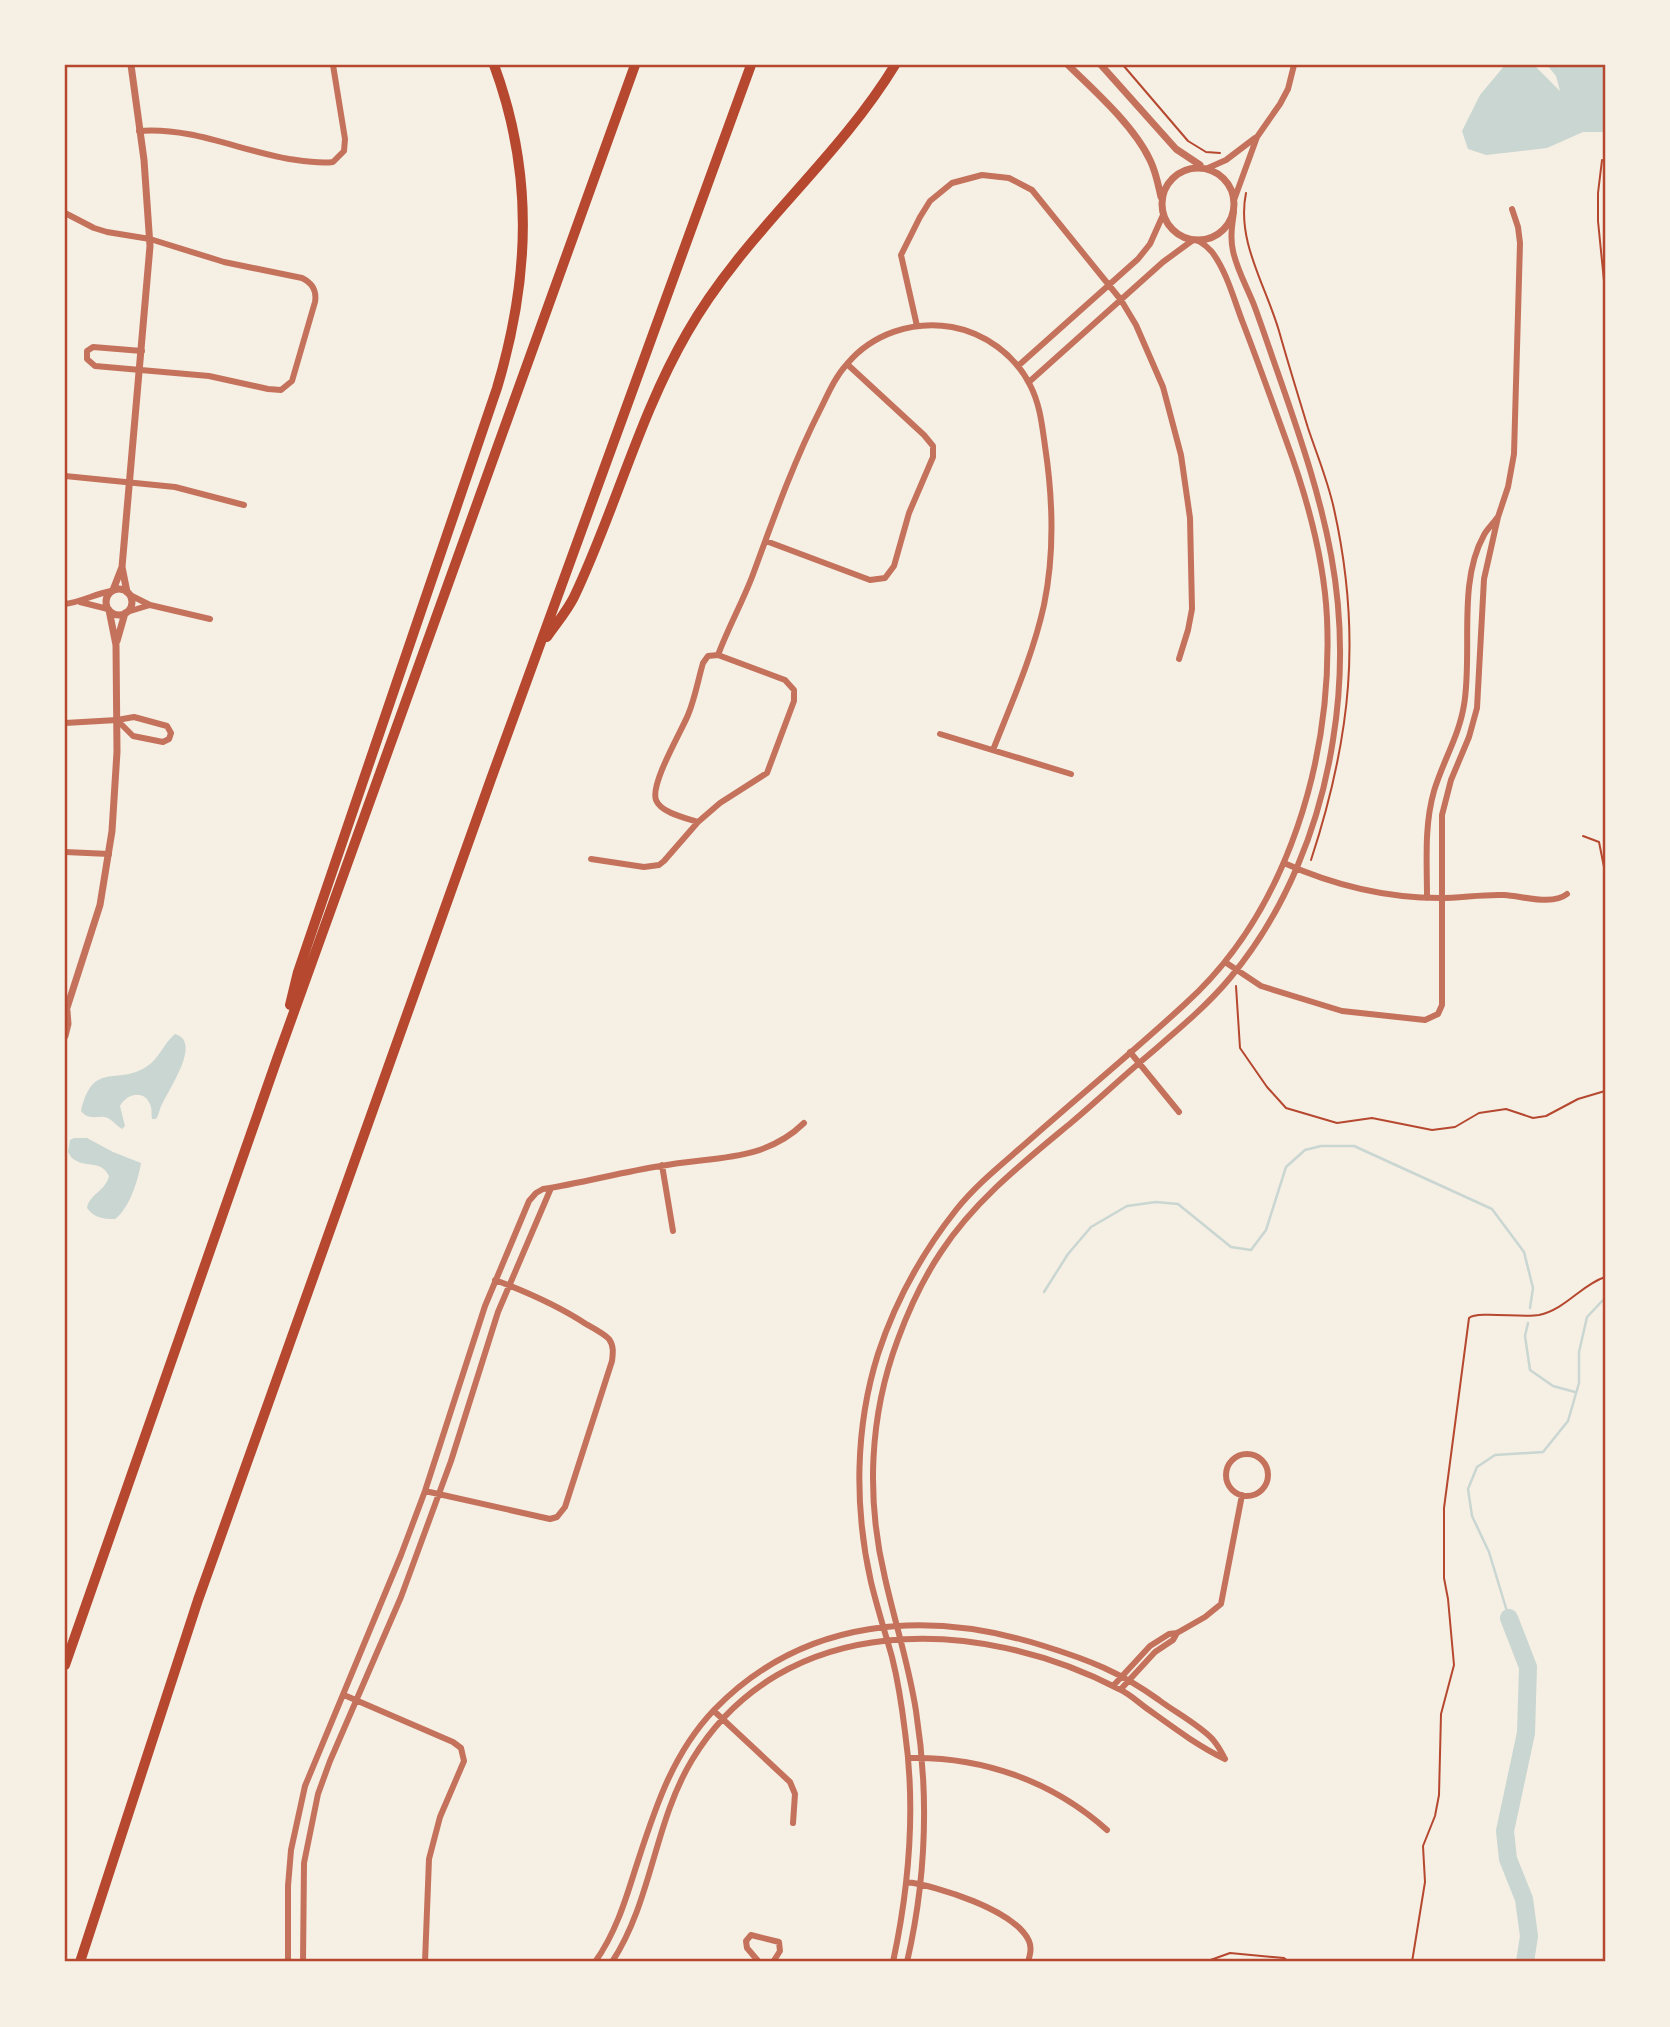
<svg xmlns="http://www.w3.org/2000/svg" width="1670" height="2027" viewBox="0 0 1670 2027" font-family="Barlow,sans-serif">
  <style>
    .water { fill: #c9d6d2 }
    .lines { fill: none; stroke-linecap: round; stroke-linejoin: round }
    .stream { stroke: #c9d6d2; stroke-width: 2.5 }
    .river { stroke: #c9d6d2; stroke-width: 18 }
    .path { stroke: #b5482f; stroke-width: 2 }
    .minor { stroke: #c5725c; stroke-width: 6 }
    .tertiary { stroke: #c5725c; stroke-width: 7 }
    .motorway { stroke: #b5482f; stroke-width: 10 }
    .neatline { fill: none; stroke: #b5482f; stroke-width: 2.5 }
  </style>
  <rect width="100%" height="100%" fill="#f6efe4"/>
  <path class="water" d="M1505 65H1534L1560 91 1556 76 1547 65H1605V132H1583L1547 148 1486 155 1468 149 1462 131 1480 95Z
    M175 1034C204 1042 165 1094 160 1109 159 1112 158 1116 156 1119H152C151 1115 152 1111 151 1107 146 1089 127 1093 120 1106L125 1126 122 1129C117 1126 113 1121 108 1118 98 1114 90 1122 81 1111 93 1060 116 1086 146 1067 160 1058 163 1044 175 1034Z
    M74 1138H87L113 1152 141 1163C138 1181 129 1209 115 1219 104 1219 94 1218 87 1208 89 1194 106 1191 109 1176 100 1158 85 1170 71 1157L68 1152 70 1140Z"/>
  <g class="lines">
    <path class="stream" d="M1044 1292 1068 1254 1091 1227 1127 1206 1156 1202 1178 1204 1231 1247 1251 1250 1266 1230 1286 1167 1305 1150 1321 1146H1354L1492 1209 1524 1252 1533 1288 1530 1308
      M1528 1323 1525 1336 1530 1370 1553 1386 1575 1392
      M1509 1618 1489 1552 1472 1516 1468 1489 1477 1467 1495 1455 1543 1452 1568 1421 1579 1383V1352L1587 1317 1605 1298"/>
    <path class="river" d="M1509 1618 1528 1667 1526 1733 1505 1831 1508 1859 1524 1899 1529 1936 1525 1962"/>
    <path class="path" d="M1123 65 1188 141 1206 152 1220 153
      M1602 160 1598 193V221L1605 291
      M1246 193C1236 241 1266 286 1279 331 1288 363 1298 395 1308 428 1317 455 1328 481 1334 509 1362 635 1351 738 1311 860
      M1583 836 1599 842 1605 872
      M1236 986 1240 1048 1267 1087 1286 1108 1337 1123 1372 1118 1432 1130 1455 1127 1479 1113 1506 1109 1533 1118 1546 1116 1578 1099 1605 1091
      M1205 1962 1230 1953 1284 1958 1289 1962
      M1412 1962 1425 1882 1423 1846 1435 1816 1439 1795 1441 1714 1454 1665 1448 1599 1444 1578V1508L1469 1318C1477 1311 1523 1318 1539 1315 1566 1309 1581 1285 1605 1277"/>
    <path class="minor" d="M139 131C192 127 238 150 289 159 303 161 319 164 333 162L344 151 345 139 333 65
      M1208 168 1226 160 1255 138
      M1234 200 1257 137 1280 104 1288 89 1294 65
      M65 213 94 228 107 232 150 239 224 262 302 278C312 283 317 290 315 302L292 381 281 390 268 389 209 376 95 366 87 359V351L93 347 142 351
      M917 326 901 255 920 217 930 201 952 183 982 175 1009 178 1032 190 1121 300 1136 325 1163 387 1181 455 1190 518 1192 609 1188 630 1179 659
      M1018 366 1138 259 1150 244 1163 215
      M1029 382 1163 262 1193 240
      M65 476 175 487 244 505
      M766 541 870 580 885 578 894 566 909 513 933 457V446L924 435 847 364
      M130 595 150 605 210 619
      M80 602 108 609
      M65 604C81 602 95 594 111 591
      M127 612 150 605
      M718 655C728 628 742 603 752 577 773 520 793 463 820 410 828 394 835 377 847 364 872 334 913 320 952 327 985 333 1015 355 1030 385 1040 404 1042 425 1045 446 1053 499 1055 552 1044 605 1033 655 1012 702 993 750
      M134 717 167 726 171 733 169 739 163 742 133 736 117 720Z
      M65 723 117 720
      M940 734 1071 774
      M65 852 109 854
      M591 859 644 867 659 865 664 861 698 822 720 803 767 773 794 701V690L785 680 718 655 708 656 703 663C698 680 695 698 688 715 681 732 650 784 656 800 661 813 686 818 698 822
      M1284 863C1333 885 1385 898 1440 898 1461 898 1483 894 1504 895 1523 896 1552 906 1567 894
      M1427 898C1427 862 1424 826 1434 791 1443 761 1459 736 1464 705 1473 653 1457 583 1484 535 1487 529 1493 524 1497 518
      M1225 962 1261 986 1342 1011 1425 1020 1438 1014 1442 1005V815L1451 780 1469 737 1477 708 1484 579 1498 517 1508 487 1514 454 1520 243 1518 227 1512 209
      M1130 1052 1179 1112
      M662 1165 673 1231
      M1226 1475a21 21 0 1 1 42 0a21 21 0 1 1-42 0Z
      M425 1491 550 1519 557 1517 565 1507 612 1361C613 1353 614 1346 609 1339 603 1333 593 1328 586 1324 557 1305 527 1292 495 1280
      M1113 1686 1150 1646 1169 1634 1177 1633 1205 1617 1221 1604 1242 1495
      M1121 1689 1155 1652 1173 1640 1177 1633
      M344 1695 453 1742 461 1748 464 1761 440 1817 429 1859 425 1962
      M714 1711 790 1782 795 1794 793 1823
      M908 1758C982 1756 1052 1781 1107 1830
      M907 1882C937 1886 1015 1910 1029 1941 1032 1948 1030 1955 1028 1962
      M288 1962V1886L291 1850 305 1786 401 1555 425 1491 485 1306 529 1201 536 1193 543 1189C583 1183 621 1172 661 1166 713 1156 763 1163 804 1123
      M303 1962 304 1863 318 1794 330 1761 401 1597 451 1461 498 1312 551 1188
      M595 1962C615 1934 625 1902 635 1870 654 1812 671 1755 714 1710 804 1617 927 1609 1044 1646 1089 1660 1120 1672 1159 1700 1173 1711 1203 1727 1214 1741 1218 1746 1222 1753 1225 1759
      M612 1962C652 1901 654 1823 692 1760 783 1609 979 1616 1119 1689 1130 1694 1139 1703 1149 1710 1174 1728 1198 1746 1225 1759
      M759 1962 747 1948 746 1941 751 1935 779 1942 780 1951 773 1962
      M893 1962C909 1887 916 1809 905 1732 902 1707 898 1681 892 1657 885 1632 877 1607 871 1582 854 1507 855 1427 878 1354 895 1302 922 1253 956 1210 976 1185 1001 1165 1025 1144 1078 1097 1133 1052 1185 1004 1289 910 1333 756 1327 618 1324 557 1307 497 1286 440 1272 401 1258 362 1243 323 1234 300 1227 272 1212 252 1206 245 1205 245 1197 240
      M907 1962C926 1880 929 1794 916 1711 909 1665 895 1623 885 1578 866 1499 869 1416 898 1339 909 1309 923 1279 941 1252 975 1200 1025 1161 1072 1122 1097 1101 1120 1079 1145 1058 1174 1033 1205 1008 1230 978 1286 911 1320 825 1333 740 1355 604 1324 505 1280 379 1271 354 1263 329 1254 305 1247 287 1237 270 1233 251 1230 238 1232 225 1234 212"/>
    <path class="tertiary" d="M1068 65C1095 91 1134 126 1150 160 1156 172 1158 184 1161 197
      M1101 65 1176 149 1200 165
      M1162 204a36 36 0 1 1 72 0a36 36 0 1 1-72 0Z
      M106 602a13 13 0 1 1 26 0a13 13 0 1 1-26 0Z
      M113 590 122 567
      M127 592 122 567 150 246 144 160 131 65
      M117 641 125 613
      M65 1014 100 905 112 831 117 752 116 645 109 610
      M65 1036 68 1024 67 1011"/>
    <path class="motorway" d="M547 637C556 624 567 611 574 597 615 511 639 416 687 333 743 234 836 162 895 65
      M290 1005 298 972 497 388C530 278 534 173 494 65
      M65 1665 277 1059 635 65
      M80 1962 198 1600 491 779 751 65"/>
  </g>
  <rect width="1670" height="2027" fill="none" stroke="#f6efe4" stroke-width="133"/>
  <rect x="66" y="66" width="1538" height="1894" class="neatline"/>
</svg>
